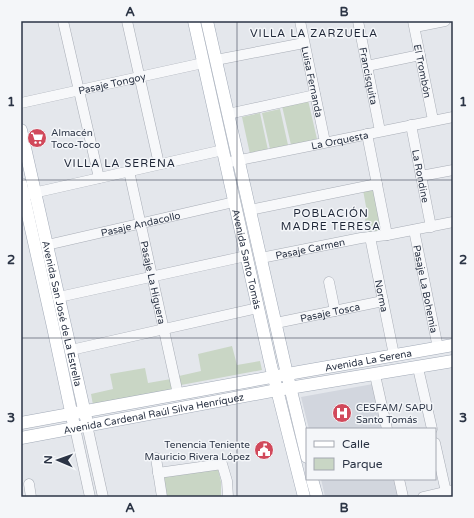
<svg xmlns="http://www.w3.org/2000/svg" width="474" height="518" viewBox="0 0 474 518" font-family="'Varela Round',sans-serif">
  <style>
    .built { fill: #d2d6de }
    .green { fill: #c9d6c5 }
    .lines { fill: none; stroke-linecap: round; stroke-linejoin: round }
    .minor-casing { stroke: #a9aeb7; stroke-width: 11 }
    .major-casing { stroke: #a3abb8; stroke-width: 13 }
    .minor { stroke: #f7f8fa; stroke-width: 10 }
    .major { stroke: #fff; stroke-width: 12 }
    .grid { fill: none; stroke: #2b3445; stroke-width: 1; stroke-opacity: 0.55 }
    .labels { text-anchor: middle; stroke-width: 3; stroke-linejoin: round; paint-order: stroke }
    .street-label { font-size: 10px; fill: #2b3445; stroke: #f4f6f9 }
    .poi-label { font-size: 10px; fill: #2b3445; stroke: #f4f6f9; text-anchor: start }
    .neighbourhood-label { font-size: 11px; letter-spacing: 1px; fill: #1d2536; stroke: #f4f6f9 }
    .neatline { fill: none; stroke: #2b3445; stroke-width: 1.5 }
    .grid-label { font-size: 13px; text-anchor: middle; font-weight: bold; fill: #2b3445 }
  </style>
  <rect width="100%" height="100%" fill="#e4e7ec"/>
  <path class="built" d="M373 384 383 429H309L301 397Z
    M321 479H395L399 497H325Z"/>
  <path class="green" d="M308 100 317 139 291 145 282 106Z
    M280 109 288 145 270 149 262 113Z
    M260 113 268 150 250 154 242 117Z
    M375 188 384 231 368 234 364 213 367 212 363 190Z
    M232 346 237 365 260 361 262 370 181 385 179 376 201 371 198 354Z
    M145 368 148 383 171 379 173 390 93 405 91 394 113 389 110 374Z
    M218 469 221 482V497H166L163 477Z"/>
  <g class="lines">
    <g class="minor-casing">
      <g id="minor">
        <path d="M63 21 99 178"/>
        <path d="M127 21 159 164"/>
        <path id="s1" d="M300 21 325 142"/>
        <path id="s2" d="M358 21 380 131"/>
        <path id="s3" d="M413 21 433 120"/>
        <path d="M415 27 445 21"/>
        <path d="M216 60 304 43"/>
        <path d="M367 66 420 55"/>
        <path id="s4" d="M21 103 203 63"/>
        <path d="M228 114 315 95"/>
        <path id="s5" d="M411 125 431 227"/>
        <path d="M367 134 387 235"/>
        <path id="s6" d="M225 163 453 117"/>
        <path id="s7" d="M129 171 178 394"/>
        <path d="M421 176 453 170"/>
        <path d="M29 194 223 150"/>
        <path d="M250 210 377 184"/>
        <path id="s8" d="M414 230 438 348"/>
        <path id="s9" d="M370 237 394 355"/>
        <path id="s10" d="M47 245 234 202"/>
        <path id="s11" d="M261 258 361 238 387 235 453 222"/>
        <path d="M329 282 335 311"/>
        <path d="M59 297 246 256"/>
        <path id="s12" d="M276 323 383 301"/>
        <path d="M71 350 258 308"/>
        <path d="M418 368 432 429"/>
        <path d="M375 375 387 429"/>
        <path d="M87 425 103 497"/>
        <path d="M75 428 90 497"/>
        <path d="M435 443 446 492"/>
        <path d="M156 458 162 497"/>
        <path d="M158 473 222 464 227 481 228 497"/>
        <path d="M399 479 403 497"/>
        <path d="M29 484 31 497"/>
        <path d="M423 497 453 490"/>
      </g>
    </g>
    <g class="major-casing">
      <g id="major">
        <path id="s13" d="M194 21 271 366 304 497"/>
        <path d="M207 21 287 374 307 457"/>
        <path id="s14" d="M21 130 86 418"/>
        <path d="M21 184 53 327 73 421"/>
        <path id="s15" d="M21 423 299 372 453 345"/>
        <path id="s16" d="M21 438 277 390 453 361"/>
        <path d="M312 479 317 497"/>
      </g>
    </g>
    <use href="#minor" class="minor"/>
    <use href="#major" class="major"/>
  </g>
  <path class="grid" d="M237 21V497M21 180H453M21 338H453"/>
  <defs>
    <g id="supermarket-disc" transform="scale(1)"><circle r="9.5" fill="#d1495b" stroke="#f4f6f9"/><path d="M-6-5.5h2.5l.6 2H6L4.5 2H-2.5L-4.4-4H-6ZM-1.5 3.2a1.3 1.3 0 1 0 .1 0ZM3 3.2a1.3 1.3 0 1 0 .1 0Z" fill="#fff"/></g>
    <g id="hospital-disc" transform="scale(1)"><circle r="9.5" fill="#d1495b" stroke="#f4f6f9"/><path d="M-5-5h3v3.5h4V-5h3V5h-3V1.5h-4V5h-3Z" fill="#fff"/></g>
    <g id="civic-disc" transform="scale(1)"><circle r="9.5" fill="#d1495b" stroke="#f4f6f9"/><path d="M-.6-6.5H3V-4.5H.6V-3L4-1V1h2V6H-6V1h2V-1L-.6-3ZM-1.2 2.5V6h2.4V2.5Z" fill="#fff"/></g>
  </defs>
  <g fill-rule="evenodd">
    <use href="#supermarket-disc" x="37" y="138"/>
    <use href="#hospital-disc" x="342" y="413"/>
    <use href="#civic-disc" x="264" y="450"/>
  </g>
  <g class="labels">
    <g class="street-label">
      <text dy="4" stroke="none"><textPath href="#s3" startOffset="51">El Trombón</textPath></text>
      <text dy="4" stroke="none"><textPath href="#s2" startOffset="56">Francisquita</textPath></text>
      <text dy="4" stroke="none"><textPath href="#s1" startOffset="62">Luisa Fernanda</textPath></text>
      <text dy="4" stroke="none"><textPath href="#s4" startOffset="93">Pasaje Tongoy</textPath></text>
      <text dy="4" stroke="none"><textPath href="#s6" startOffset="117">La Orquesta</textPath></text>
      <text dy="4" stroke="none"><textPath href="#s5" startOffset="52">La Rondine</textPath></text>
      <text dy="4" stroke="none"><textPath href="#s10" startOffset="96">Pasaje Andacollo</textPath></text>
      <text dy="4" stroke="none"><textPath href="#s11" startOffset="50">Pasaje Carmen</textPath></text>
      <text dy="4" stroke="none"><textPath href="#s13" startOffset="244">Avenida Santo Tomás</textPath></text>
      <text dy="4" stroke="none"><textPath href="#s7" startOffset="114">Pasaje La Higuera</textPath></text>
      <text dy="4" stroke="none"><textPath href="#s8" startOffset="60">Pasaje La Bohemia</textPath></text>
      <text dy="4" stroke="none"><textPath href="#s9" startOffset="60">Norma</textPath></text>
      <text dy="4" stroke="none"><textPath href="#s12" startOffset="55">Pasaje Tosca</textPath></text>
      <text dy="4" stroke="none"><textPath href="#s14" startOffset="188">Avenida San José de La Estrella</textPath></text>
      <text dy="4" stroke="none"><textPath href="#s15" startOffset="353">Avenida La Serena</textPath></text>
      <text dy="4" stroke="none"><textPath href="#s16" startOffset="135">Avenida Cardenal Raúl Silva Henríquez</textPath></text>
    </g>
    <g class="poi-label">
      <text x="51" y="136">Almacén<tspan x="51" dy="12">Toco-Toco</tspan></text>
      <text x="356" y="411">CESFAM/ SAPU<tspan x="356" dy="12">Santo Tomás</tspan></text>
      <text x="250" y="448" text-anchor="end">Tenencia Teniente<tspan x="250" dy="12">Mauricio Rivera López</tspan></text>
    </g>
    <g class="neighbourhood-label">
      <text x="314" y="37">VILLA LA ZARZUELA</text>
      <text x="120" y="167">VILLA LA SERENA</text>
      <text x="331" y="217">POBLACIÓN<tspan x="331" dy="13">MADRE TERESA</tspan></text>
    </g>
  </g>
  <rect width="474" height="518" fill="none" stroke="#f4f6f9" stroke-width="44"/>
  <rect x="306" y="428" width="130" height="52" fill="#f4f6f9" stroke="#a4a8b1"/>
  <rect x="314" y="441" width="20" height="6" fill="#ffffff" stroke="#a4a8b1"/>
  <text x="342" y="448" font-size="12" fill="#2b3445">Calle</text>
  <rect x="314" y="458" width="20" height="12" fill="#c9d6c5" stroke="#a4a8b1"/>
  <text x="342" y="468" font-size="12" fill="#2b3445">Parque</text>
  <g transform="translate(58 460) rotate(272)" stroke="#f4f6f9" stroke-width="3" paint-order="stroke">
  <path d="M0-3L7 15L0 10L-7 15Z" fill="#2b3445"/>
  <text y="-6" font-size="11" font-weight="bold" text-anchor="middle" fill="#2b3445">N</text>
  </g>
  <rect x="22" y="22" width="430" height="474" class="neatline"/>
  <g class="grid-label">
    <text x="130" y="16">A</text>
    <text x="344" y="16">B</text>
    <text x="11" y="106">1</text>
    <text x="463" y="106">1</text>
    <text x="11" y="264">2</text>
    <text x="463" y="264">2</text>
    <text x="11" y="422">3</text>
    <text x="463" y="422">3</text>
    <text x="130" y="512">A</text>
    <text x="344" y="512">B</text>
  </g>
</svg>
